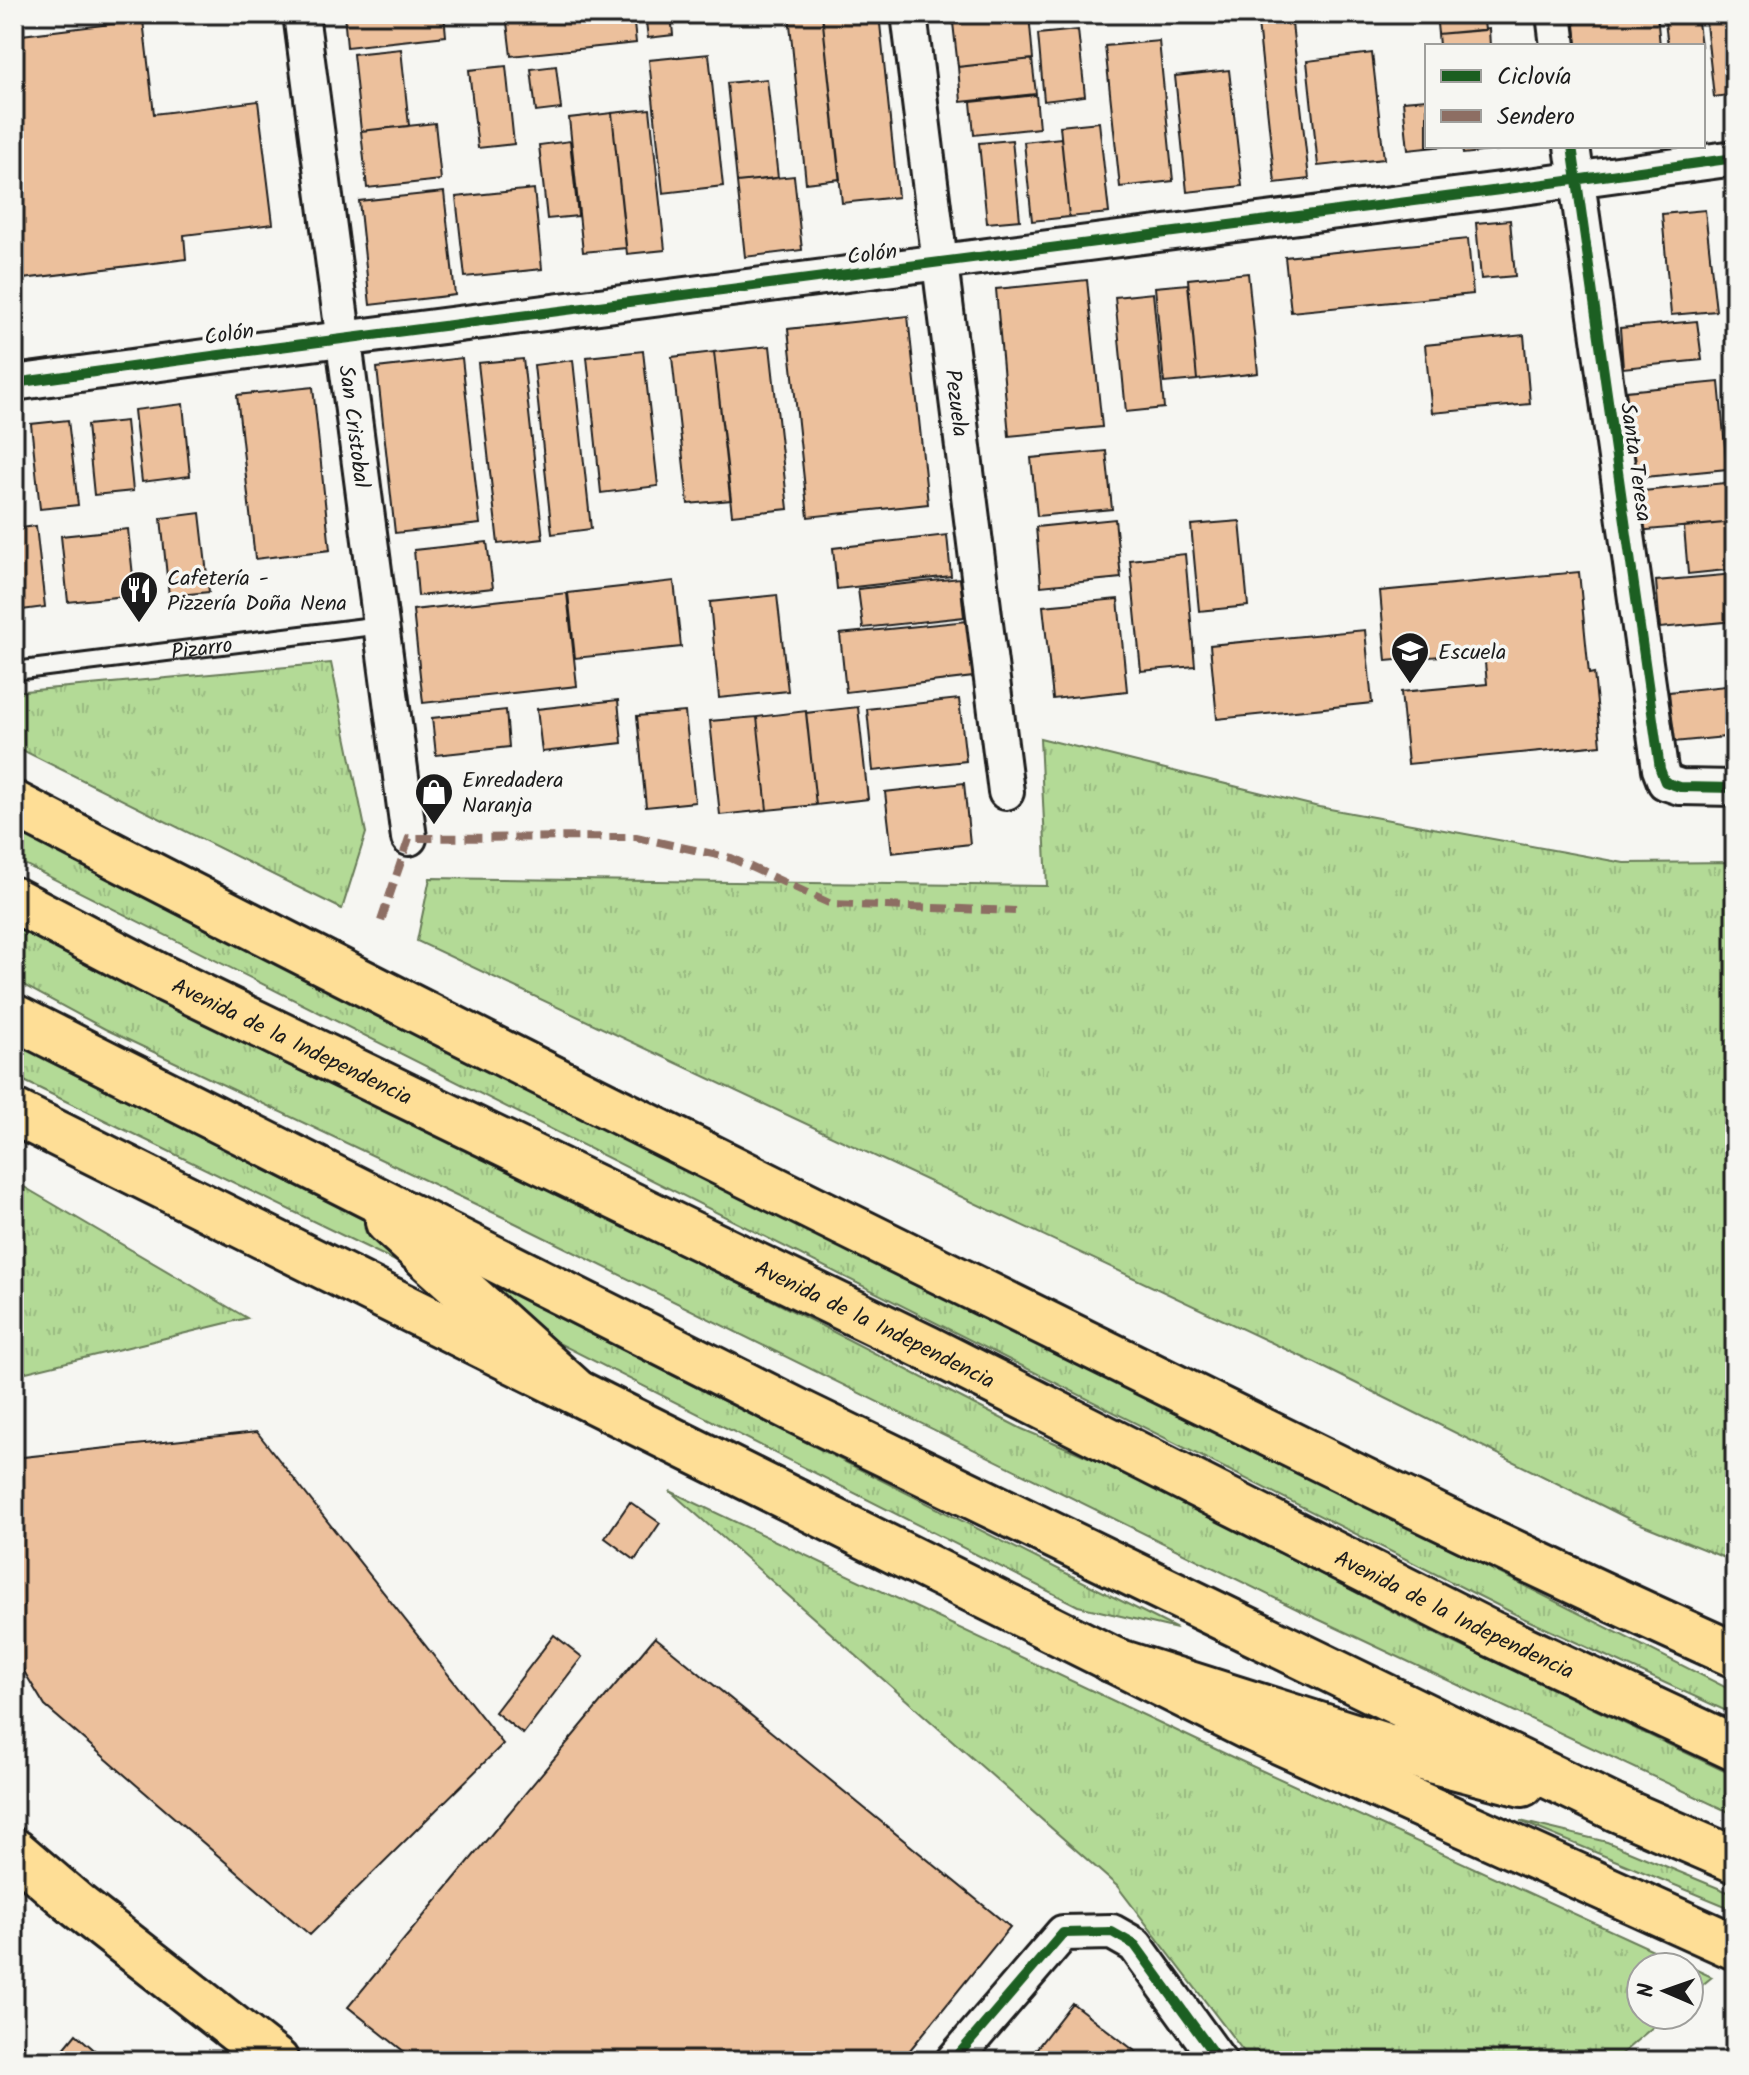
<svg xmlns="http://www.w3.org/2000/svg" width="1749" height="2075" viewBox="0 0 1749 2075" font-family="Kalam,sans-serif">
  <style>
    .grass { fill: url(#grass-tufts); stroke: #687b59; stroke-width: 2 }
    .building { fill: #ecc09c; stroke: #1c1c1c; stroke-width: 2 }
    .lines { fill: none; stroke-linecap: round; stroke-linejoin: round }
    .lane-casing { stroke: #1c1c1c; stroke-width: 22 }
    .street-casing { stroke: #1c1c1c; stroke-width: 40 }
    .primary-casing { stroke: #1c1c1c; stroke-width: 50 }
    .highway-casing { stroke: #1c1c1c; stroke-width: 50 }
    .lane { stroke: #f6f6f2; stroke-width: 16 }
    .street { stroke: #f6f6f2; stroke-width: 34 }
    .primary { stroke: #fede96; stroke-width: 44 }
    .highway { stroke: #fede96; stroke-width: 44 }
    .quiet { stroke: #8d6e63; stroke-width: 8; stroke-dasharray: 16 8; stroke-linecap: butt }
    .cycleway-casing { stroke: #f6f6f2; stroke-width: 15 }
    .cycleway { stroke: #1b5e20; stroke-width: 10 }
    .labels { text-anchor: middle; stroke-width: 7; stroke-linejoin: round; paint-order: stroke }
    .street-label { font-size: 22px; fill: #1c1c1c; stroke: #f6f6f2 }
    .poi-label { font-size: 22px; fill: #1c1c1c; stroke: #f6f6f2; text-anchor: start }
  </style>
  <defs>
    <pattern id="grass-tufts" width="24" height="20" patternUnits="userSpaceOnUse" patternTransform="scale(2)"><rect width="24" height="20" fill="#b3da96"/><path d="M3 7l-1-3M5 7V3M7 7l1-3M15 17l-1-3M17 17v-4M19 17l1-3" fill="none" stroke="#99ba81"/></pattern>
  </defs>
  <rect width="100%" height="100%" fill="#f6f6f2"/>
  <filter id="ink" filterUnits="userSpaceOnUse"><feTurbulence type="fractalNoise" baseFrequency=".0125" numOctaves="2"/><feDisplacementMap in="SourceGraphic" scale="16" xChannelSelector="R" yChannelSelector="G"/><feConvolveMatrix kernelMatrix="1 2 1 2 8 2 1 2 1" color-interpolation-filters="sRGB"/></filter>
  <g filter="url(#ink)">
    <path class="grass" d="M331 663 366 833 342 909 14 746V692Z
      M1040 738 1319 807 1624 863 1735 862V1562L1631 1520 1315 1363 417 941 430 878 1047 886Z
      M14 824 1735 1692V1715L1523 1618 14 859Z
      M14 920 271 1057 604 1214 1022 1429 1131 1475 1434 1633 1735 1776V1815L1307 1614 507 1219 105 1029 14 980Z
      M14 1044 1177 1629 1078 1606 420 1273 14 1076Z
      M14 1181 247 1318 14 1375Z
      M670 1491 1230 1756 1712 1977 1689 1996V1967H1641V2015H1667L1613 2061H1251L1117 1886Z
      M1520 1821 1607 1842 1735 1895V1910Z"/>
    <path class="building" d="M344 14H444L446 36 347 47Z
      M506 14H633L636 43 511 56Z
      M645 14H671L673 35 648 38Z
      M789 14H822L840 179 806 183Z
      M822 14H879L898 197 842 203Z
      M952 14H1029L1033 59 958 67Z
      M1257 14H1291L1309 179 1275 183Z
      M1436 14H1483L1485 30 1438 34Z
      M1574 14H1657L1660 46H1577Z
      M1664 14H1697L1701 46H1668Z
      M1705 14H1735V94L1714 97Z
      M143 20 154 114 258 101 273 224 184 235 186 259 14 280V36Z
      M1489 29 1490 46H1439L1438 34Z
      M1078 30 1085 96 1044 101 1038 34Z
      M1159 41 1173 181 1120 187 1105 46Z
      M401 49 409 126 361 131 353 54Z
      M1372 53 1384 159 1318 166 1307 61Z
      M709 54 723 186 663 193 649 60Z
      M1032 59 1036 94 961 102 958 67Z
      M506 66 514 144 478 148 469 70Z
      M556 66 561 109 536 112 531 69Z
      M1229 70 1242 186 1187 192 1175 76Z
      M767 79 778 178 737 182 727 83Z
      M1036 95 1039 128 974 135 971 102Z
      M1427 99V146H1445L1408 150 1403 101Z
      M650 109 665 250 627 254 612 113Z
      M612 113 626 248 583 252 569 118Z
      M1099 122 1109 213 1069 217 1060 126Z
      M435 123 441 180 367 188 361 131Z
      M1061 138 1069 217 1032 221 1024 142Z
      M1012 140 1020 220 987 223 979 143Z
      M570 141 578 216 547 219 539 145Z
      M1462 146H1499V150L1463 154Z
      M794 176 802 250 745 257 737 182Z
      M534 189 542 269 465 277 456 197Z
      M444 192 455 295 370 305 359 201Z
      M1735 205V295L1726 206Z
      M1705 210 1716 311 1671 315 1662 214Z
      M1510 220 1515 276 1481 279 1476 223Z
      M1468 239 1473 294 1291 312 1285 257Z
      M1248 273 1258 373 1197 380 1188 279Z
      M1087 280 1102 427 1009 436 996 289Z
      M1188 284 1197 380 1164 383 1155 287Z
      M1153 293 1164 408 1126 412 1115 297Z
      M908 316 928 504 808 517 788 329Z
      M1697 321 1702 360 1623 368 1620 328Z
      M1524 335 1530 404 1432 413 1425 345Z
      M770 346 788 509 732 515 714 352Z
      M643 351 658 486 601 493 587 357Z
      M714 352 731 500 688 504 672 357Z
      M462 358 480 524 395 533 377 368Z
      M523 359 543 539 498 544 478 363Z
      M573 360 591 529 552 534 534 365Z
      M1719 382 1727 469 1635 478 1626 391Z
      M313 387 330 550 255 559 237 395Z
      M183 404 190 476 142 482 134 410Z
      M68 420 78 505 40 509 31 424Z
      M126 421 133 491 94 495 87 425Z
      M1106 451 1112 509 1037 516 1031 458Z
      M1735 482V522L1637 531 1633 492Z
      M200 513 209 592 169 596 161 518Z
      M1115 519 1121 578 1041 586 1036 527Z
      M1240 521 1248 606 1199 611 1191 525Z
      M1735 522V569L1688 574 1684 527Z
      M36 526 45 607 14 611V529Z
      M128 529 135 595 68 602 61 536Z
      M947 535 951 576 837 589 833 548Z
      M487 542 493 588 418 596 414 550Z
      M1185 554 1195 666 1141 671 1130 560Z
      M1579 572 1589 674 1594 673 1601 745 1408 764 1401 692 1487 684 1484 652 1386 661 1380 591Z
      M1735 574V621L1660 628 1656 581Z
      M960 578 964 617 863 628 858 589Z
      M674 581 681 647 575 658 568 593Z
      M567 593 577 686 423 703 413 610Z
      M777 595 788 691 719 698 710 602Z
      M1118 599 1127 691 1053 699 1043 606Z
      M967 621 973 677 846 692 840 634Z
      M1365 630 1372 703 1217 719 1210 645Z
      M1735 685V736L1674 742 1669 692Z
      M959 699 966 761 873 771 867 709Z
      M618 700 622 743 542 752 537 709Z
      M858 707 868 799 816 805 806 713Z
      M506 710 509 747 436 755 432 718Z
      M806 711 816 805 767 810 757 717Z
      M685 712 695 802 646 807 637 716Z
      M757 717 767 810 720 815 710 721Z
      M964 783 970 844 892 853 885 792Z
      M257 1432 503 1744 310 1935 45 1706 14 1655V1458Z
      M630 1502 660 1523 635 1560 605 1538Z
      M554 1635 582 1657 523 1734 495 1712Z
      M655 1637 1010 1927 901 2061H416L348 2007Z
      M1072 2003 1148 2061H1035L1030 2057Z
      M76 2034 107 2061H54Z
      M14 2038 41 2061H14Z"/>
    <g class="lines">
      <g class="lane-casing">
        <g id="lane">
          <path id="s1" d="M23 670 381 625"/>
        </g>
      </g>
      <g class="street-casing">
        <g id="street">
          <path id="s2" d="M301 14 409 838"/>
          <path id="s3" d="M909 14 1006 792"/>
          <path d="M1554 14 1558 46"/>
          <path d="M1572 146 1660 769 1665 782 1680 787 1735 788"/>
          <path d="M14 383C587 303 1162 238 1735 158"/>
          <path d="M953 2061 1063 1933 1112 1932 1135 1945 1219 2061"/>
        </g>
      </g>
      <g class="primary-casing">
        <path id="primary" d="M14 804C354 980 696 1151 1039 1320 1270 1434 1500 1550 1735 1655
          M14 1112 1248 1727 1735 1947
          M14 1851 78 1906 276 2061"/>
      </g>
      <g class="highway-casing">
        <g id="highway">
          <path id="s4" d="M14 900 163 978 927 1348 1490 1633 1735 1748"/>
          <path d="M14 1017 797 1411 1615 1808 1735 1860"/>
          <path d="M388 1222 573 1389"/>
          <path d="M1110 1659 1430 1760 1522 1784"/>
        </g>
      </g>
      <use href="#lane" class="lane"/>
      <use href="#street" class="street"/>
      <use href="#primary" class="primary"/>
      <use href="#highway" class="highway"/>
      <path class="quiet" d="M381 921 409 838 636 837 731 858 831 904 1015 911"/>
      <g class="cycleway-casing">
        <path id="cycleway" d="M1572 146 1660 769 1665 782 1680 787 1735 788
          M14 383C587 303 1162 238 1735 158
          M953 2061 1063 1933 1112 1932 1135 1945 1219 2061"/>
      </g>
      <use href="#cycleway" class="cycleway"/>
    </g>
  </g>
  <defs>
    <g id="restaurant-pin" transform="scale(2)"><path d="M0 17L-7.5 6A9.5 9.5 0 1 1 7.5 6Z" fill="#1c1c1c" stroke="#f6f6f2"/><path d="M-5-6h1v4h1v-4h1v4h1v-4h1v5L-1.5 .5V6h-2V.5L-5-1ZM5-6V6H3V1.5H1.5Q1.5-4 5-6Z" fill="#fff"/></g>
    <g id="school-pin" transform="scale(2)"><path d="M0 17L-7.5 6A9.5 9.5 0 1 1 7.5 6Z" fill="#1c1c1c" stroke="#f6f6f2"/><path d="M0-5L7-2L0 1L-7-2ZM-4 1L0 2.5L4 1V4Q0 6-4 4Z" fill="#fff"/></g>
    <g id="shop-pin" transform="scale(2)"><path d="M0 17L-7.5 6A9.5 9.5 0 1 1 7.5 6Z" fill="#1c1c1c" stroke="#f6f6f2"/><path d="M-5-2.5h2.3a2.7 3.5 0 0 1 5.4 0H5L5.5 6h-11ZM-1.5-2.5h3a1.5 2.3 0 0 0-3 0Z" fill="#fff"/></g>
  </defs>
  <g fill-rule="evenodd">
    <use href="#restaurant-pin" x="139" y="590"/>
    <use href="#school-pin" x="1410" y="651"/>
    <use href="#shop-pin" x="434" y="792"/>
  </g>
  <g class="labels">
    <g class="street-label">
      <text transform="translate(872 253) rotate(-7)" y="8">Colón</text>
      <text transform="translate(229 333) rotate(-8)" y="8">Colón</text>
      <text dy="8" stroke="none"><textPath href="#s3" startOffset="392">Pezuela</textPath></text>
      <text dy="8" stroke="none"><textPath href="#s2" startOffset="416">San Cristobal</textPath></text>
      <text transform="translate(1637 462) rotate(82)" y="8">Santa Teresa</text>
      <text dy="8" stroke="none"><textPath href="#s1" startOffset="180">Pizarro</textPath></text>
      <text dy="8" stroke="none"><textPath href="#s4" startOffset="312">Avenida de la Independencia</textPath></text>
      <text dy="8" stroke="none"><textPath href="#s4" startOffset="960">Avenida de la Independencia</textPath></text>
      <text dy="8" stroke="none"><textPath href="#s4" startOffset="1608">Avenida de la Independencia</textPath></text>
    </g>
    <g class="poi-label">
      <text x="167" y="585">Cafetería -<tspan x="167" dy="25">Pizzería Doña Nena</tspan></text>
      <text x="1438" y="659">Escuela</text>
      <text x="462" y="787">Enredadera<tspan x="462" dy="25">Naranja</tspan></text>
    </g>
  </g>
  <rect width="1749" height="2075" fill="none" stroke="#f6f6f2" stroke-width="48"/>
  <rect x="24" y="24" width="1701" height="2027" fill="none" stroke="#1c1c1c" stroke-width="3" filter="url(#ink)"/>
  <rect x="1425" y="44" width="280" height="104" fill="#f6f6f2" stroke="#9f9f9c" stroke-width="2"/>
  <rect x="1441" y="70" width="40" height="12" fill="#1b5e20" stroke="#9f9f9c" stroke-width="2"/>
  <text x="1497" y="84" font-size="24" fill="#1c1c1c">Ciclovía</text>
  <rect x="1441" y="110" width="40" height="12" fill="#8d6e63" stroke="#9f9f9c" stroke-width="2"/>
  <text x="1497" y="124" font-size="24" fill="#1c1c1c">Sendero</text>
  <g transform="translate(1665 1991) rotate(272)"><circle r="38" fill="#f6f6f2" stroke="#9f9f9c" stroke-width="2"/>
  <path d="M0-6L14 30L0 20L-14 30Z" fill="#1c1c1c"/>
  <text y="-12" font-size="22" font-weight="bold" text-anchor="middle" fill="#1c1c1c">N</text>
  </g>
</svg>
